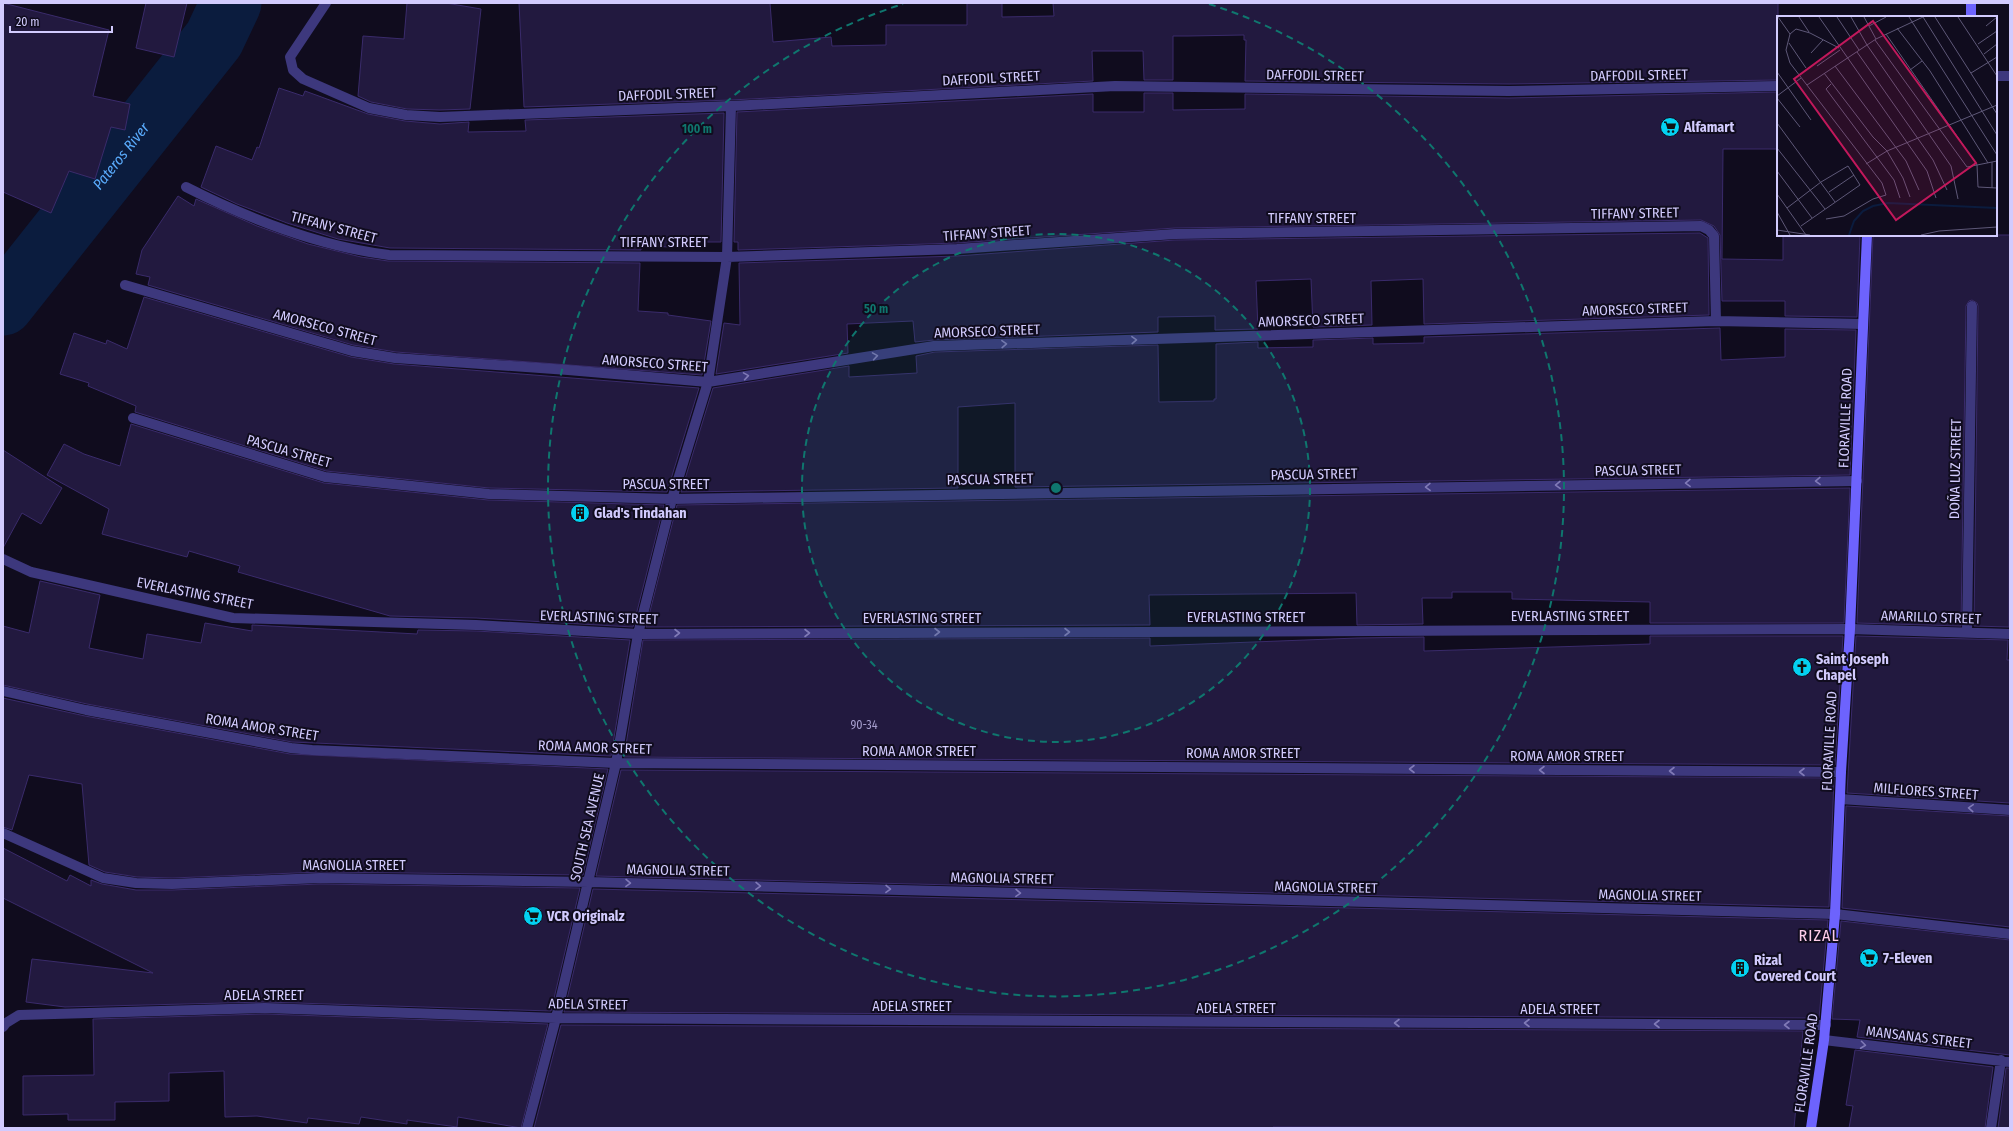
<svg xmlns="http://www.w3.org/2000/svg" width="2013" height="1131" viewBox="0 0 2013 1131" font-family="'Fira Sans Condensed',sans-serif">
  <style>
    .lines { fill: none; stroke-linecap: round; stroke-linejoin: round }
    .river { stroke: #0b1c3e; stroke-width: 61 }
    .building { fill: #22193f; stroke: #3a2b6b }
    .street { stroke: #3d387d; stroke-width: 10 }
    .secondary { stroke: #6d63fd; stroke-width: 10 }
    .oneway { stroke: #807ab7 }
    .ring { fill: none; stroke: #0f766e; stroke-width: 2; stroke-dasharray: 7 5 }
    .labels { text-anchor: middle; stroke-width: 4; stroke-linejoin: round; paint-order: stroke }
    .number-label { font-size: 12px; fill: #a69ece }
    .street-label { font-size: 14px; fill: #d2cbfe; stroke: #100c1e }
    .poi-label { font-size: 14px; font-weight: bold; fill: #d2cbfe; stroke: #100c1e; text-anchor: start }
    .water-label { font-size: 15px; font-style: italic; fill: #5aabfc; stroke: #100c1e }
    .quarter-label { font-size: 16px; letter-spacing: 1px; fill: #fecdea; stroke: #100c1e }
    .inset-river { fill: none; stroke: #0b1c3e; stroke-width: 2 }
    .inset-road { fill: none; stroke: #5e5878; stroke-width: 1 }
    .view { fill: #c2185b; fill-opacity: 0.15; stroke: #c2185b; stroke-width: 2 }
    .inset-edge { fill: none; stroke: #d2cbfe; stroke-width: 2 }
    .centre { fill: #0f766e; stroke: #100c1e; stroke-width: 2 }
    .ring-label { font-size: 12px; text-anchor: middle; font-weight: bold; fill: #0f766e; stroke: #100c1e; stroke-width: 4; stroke-linejoin: round; paint-order: stroke }
  </style>
  <rect width="100%" height="100%" fill="#100c1e"/>
  <g class="lines">
    <path class="river" id="s1" d="M3 305 214 39 231 3"/>
  </g>
  <path class="building" d="M3 3 109 30 93 96 130 104 125 130 111 127 95 179 69 171 51 213 3 192Z
    M146 3H187L174 57 136 48Z
    M407 3H446L481 9 470 109 440 110 407 109 371 102 358 96 363 36 404 39Z
    M519 3H770L773 42 831 37 832 46 886 45V25H967V3H1002V17L1054 16 1053 3H1778V80L1509 84 1245 81 1246 40H1244V35L1188 36H1173V80H1144L1143 51H1092L1093 81 731 100 524 107Z
    M279 88 303 96 305 91 368 114 405 121 440 124 469 122 468 132 526 131 525 120 724 113 721 242H671V247L641 246V250L390 248 338 239 287 223 237 204 201 187 216 146 252 160 257 147 259 148Z
    M1778 92V149H1723L1722 259 1783 260V235H1860L1857 317 1785 316V301H1722L1720 235 1714 226 1701 220 1175 228 957 243 738 250V242H734L737 112 1093 94V112H1144V93H1173V110L1245 109V94L1509 98Z
    M178 196 194 206 196 199 257 226 308 244 361 257 388 261 640 263 638 311 668 313V315L711 321 702 375 396 352 353 345 148 285 150 277 136 274 142 250Z
    M1700 233 1708 238 1709 315 1424 324 1423 279 1371 281 1372 325 1313 327 1311 279 1256 281 1258 329 1215 330V316L1158 317V332L934 340 915 342 913 321 847 324 848 353 716 374 724 323 740 325 739 263 957 256 1175 240Z
    M1873 235H2010L2009 627 1974 626 1978 306 1977 303 1972 300 1969 301 1966 306 1961 626 1857 623Z
    M144 297 351 357 394 364 699 388 667 492 489 488 326 471 135 412 136 406 88 386 89 383 60 374 74 333 106 344 107 340 127 349Z
    M1720 328 1721 360 1785 357V329L1856 330 1850 475 1015 487V403L958 407V488L681 492 713 388 849 366V377L917 373 916 356 935 352 1158 345 1159 402 1214 401V399H1216V344L1258 342V348L1313 347V340L1373 338V344L1424 343V337Z
    M131 424 324 483 488 500 664 505 633 627 476 618 390 616 238 572 240 566 189 551 187 557 102 534 109 509 47 475 64 444 84 454 120 466Z
    M3 450 62 488 41 524 22 513 3 548Z
    M1850 488 1844 623H1650V602L1512 599V592H1452V598H1422L1423 624 1357 625 1356 593 1149 595 1150 625 646 627 677 505Z
    M40 581 100 595 89 648 143 659 147 634 201 643 205 623 252 631V625L417 634 418 630 476 631 630 640 611 756 292 742 87 704 3 685V626L29 633Z
    M1650 636H1843L1835 765 624 757 643 640 1150 638V646L1357 638 1424 637V651L1650 644Z
    M1856 636 2008 640 2007 660H2010V803L1847 793Z
    M3 698 85 716 290 754 608 769 583 875 320 872 172 878 137 877 105 872 89 865 82 784 29 775 12 830 3 827Z
    M621 770 1834 778 1829 907 596 876Z
    M1846 806 2010 816V927L1842 908Z
    M3 848 67 881 70 875 91 886V880L102 884 136 890H172L320 884 580 888 551 1011 265 1002 65 1007 26 1002 32 959 153 973 3 898Z
    M593 889 1828 920 1819 1018 564 1012Z
    M1841 921 2010 940V1055L1857 1037 1860 1020 1832 1019Z
    M265 1014 548 1024 521 1128 458 1117 457 1127 407 1120V1124L361 1117 359 1124 308 1118 307 1123 257 1116 225 1117 224 1071 169 1073V1101L115 1102V1120H68V1114L23 1115V1076L94 1075 93 1019Z
    M561 1025 1803 1031 1794 1128 1273 1127V1128H534Z
    M1855 1050 1993 1067 1985 1128H1849L1853 1106 1846 1105Z
    M2006 1068H2010V1128H1998Z"/>
  <g class="lines">
    <path class="street" d="M326 3 290 57 293 70 303 79 369 108 406 115 440 117 731 106 1115 86 1509 91 1778 86
      M1996 76H2010
      M186 187C249 219 318 246 389 255L727 257 957 249 1175 234 1701 226 1709 230 1714 236 1716 321
      M125 285 352 351 395 358 568 370 708 382 934 346 1716 321 1863 324
      M133 418 325 477 489 494 672 499 1857 481
      M3 559 31 572 233 618 476 625 638 634 1850 629 2010 634
      M1967 632 1972 306
      M3 691 86 710 291 748 312 750 616 763 1841 772
      M1840 799 2010 810
      M3 833 103 878 136 883 172 884 320 878 589 882 1835 914 2010 934
      M3 1027 6 1023 19 1015 265 1008 556 1018 1826 1025
      M1824 1040 2010 1062
      M527 1128 556 1018 616 763 638 634 672 499 708 382 727 257 731 106
      M1991 1128 2001 1060"/>
    <path class="secondary" d="M1971 17V3
      M1811 1128 1824 1040 1835 914 1841 772 1850 629 1867 235"/>
  </g>
  <defs><path id="oneway-chevron" d="M-2-3.5L2.5 0L-2 3.5" fill="none" stroke-width="1.6" stroke-linecap="round" stroke-linejoin="round"/></defs>
  <g class="oneway">
    <use href="#oneway-chevron" transform="translate(1134 340) rotate(-2)"/>
    <use href="#oneway-chevron" transform="translate(1004 344) rotate(-2)"/>
    <use href="#oneway-chevron" transform="translate(875 356) rotate(-9)"/>
    <use href="#oneway-chevron" transform="translate(746 376) rotate(-9)"/>
    <use href="#oneway-chevron" transform="translate(1818 481) rotate(179)"/>
    <use href="#oneway-chevron" transform="translate(1688 483) rotate(179)"/>
    <use href="#oneway-chevron" transform="translate(1558 485) rotate(179)"/>
    <use href="#oneway-chevron" transform="translate(1428 487) rotate(179)"/>
    <use href="#oneway-chevron" transform="translate(937 632)"/>
    <use href="#oneway-chevron" transform="translate(1067 632)"/>
    <use href="#oneway-chevron" transform="translate(677 633)"/>
    <use href="#oneway-chevron" transform="translate(807 633)"/>
    <use href="#oneway-chevron" transform="translate(1412 769) rotate(-180)"/>
    <use href="#oneway-chevron" transform="translate(1542 770) rotate(-180)"/>
    <use href="#oneway-chevron" transform="translate(1672 771) rotate(-180)"/>
    <use href="#oneway-chevron" transform="translate(1802 772) rotate(-180)"/>
    <use href="#oneway-chevron" transform="translate(1971 808) rotate(-176)"/>
    <use href="#oneway-chevron" transform="translate(628 883) rotate(1)"/>
    <use href="#oneway-chevron" transform="translate(758 886) rotate(1)"/>
    <use href="#oneway-chevron" transform="translate(888 889) rotate(1)"/>
    <use href="#oneway-chevron" transform="translate(1018 893) rotate(1)"/>
    <use href="#oneway-chevron" transform="translate(1397 1023) rotate(-180)"/>
    <use href="#oneway-chevron" transform="translate(1527 1023) rotate(-180)"/>
    <use href="#oneway-chevron" transform="translate(1657 1024) rotate(-180)"/>
    <use href="#oneway-chevron" transform="translate(1787 1025) rotate(-180)"/>
    <use href="#oneway-chevron" transform="translate(1863 1045) rotate(7)"/>
  </g>
  <circle cx="1056" cy="488" r="254" fill="#0f766e" fill-opacity=".12"/>
  <g class="ring">
    <circle cx="1056" cy="488" r="254"/>
    <path d="M1209 4A508 508 0 1 1 903 4"/>
  </g>
  <defs>
    <g id="supermarket-disc" transform="scale(1)"><circle r="9.5" fill="#04d1f1" stroke="#100c1e"/><path d="M-6-5.5h2.5l.6 2H6L4.5 2H-2.5L-4.4-4H-6ZM-1.5 3.2a1.3 1.3 0 1 0 .1 0ZM3 3.2a1.3 1.3 0 1 0 .1 0Z" fill="#111"/></g>
    <g id="building-disc" transform="scale(1)"><circle r="9.5" fill="#04d1f1" stroke="#100c1e"/><path d="M-4-6H4V6H1V3H-1V6H-4ZM-2.5-4.3h1.7v1.8h-1.7ZM.8-4.3h1.7v1.8H.8ZM-2.5-1h1.7V.8h-1.7ZM.8-1h1.7V.8H.8Z" fill="#111"/></g>
    <g id="church-disc" transform="scale(1)"><circle r="9.5" fill="#04d1f1" stroke="#100c1e"/><path d="M-1.2-6h2.4v3.5h3.3v2.4h-3.3V6h-2.4V-.1h-3.3v-2.4h3.3Z" fill="#111"/></g>
  </defs>
  <g fill-rule="evenodd">
    <use href="#supermarket-disc" x="1670" y="127"/>
    <use href="#building-disc" x="580" y="513"/>
    <use href="#church-disc" x="1802" y="667"/>
    <use href="#supermarket-disc" x="533" y="916"/>
    <use href="#supermarket-disc" x="1869" y="958"/>
    <use href="#building-disc" x="1740" y="968"/>
  </g>
  <g class="labels">
    <g class="number-label">
      <text x="864" y="729">90-34</text>
    </g>
    <g class="street-label">
      <text transform="translate(1315 75) rotate(1)" y="5">DAFFODIL STREET</text>
      <text transform="translate(1639 75) rotate(-1)" y="5">DAFFODIL STREET</text>
      <text transform="translate(991 78) rotate(-3)" y="5">DAFFODIL STREET</text>
      <text transform="translate(667 94) rotate(-2)" y="5">DAFFODIL STREET</text>
      <text transform="translate(1635 213) rotate(-1)" y="5">TIFFANY STREET</text>
      <text x="1312" y="223">TIFFANY STREET</text>
      <text transform="translate(334 227) rotate(15)" y="5">TIFFANY STREET</text>
      <text transform="translate(987 233) rotate(-4)" y="5">TIFFANY STREET</text>
      <text x="664" y="247">TIFFANY STREET</text>
      <text transform="translate(1635 309) rotate(-2)" y="5">AMORSECO STREET</text>
      <text transform="translate(1311 320) rotate(-2)" y="5">AMORSECO STREET</text>
      <text transform="translate(325 327) rotate(15)" y="5">AMORSECO STREET</text>
      <text transform="translate(987 331) rotate(-2)" y="5">AMORSECO STREET</text>
      <text transform="translate(655 363) rotate(4)" y="5">AMORSECO STREET</text>
      <text transform="translate(1845 418) rotate(-88)" y="5">FLORAVILLE ROAD</text>
      <text transform="translate(289 451) rotate(16)" y="5">PASCUA STREET</text>
      <text transform="translate(1955 469) rotate(-89)" y="5">DOÑA LUZ STREET</text>
      <text transform="translate(1638 470) rotate(-1)" y="5">PASCUA STREET</text>
      <text transform="translate(1314 474) rotate(-1)" y="5">PASCUA STREET</text>
      <text transform="translate(990 479) rotate(-1)" y="5">PASCUA STREET</text>
      <text x="666" y="489">PASCUA STREET</text>
      <text transform="translate(195 593) rotate(11)" y="5">EVERLASTING STREET</text>
      <text x="1570" y="621">EVERLASTING STREET</text>
      <text transform="translate(599 617) rotate(2)" y="5">EVERLASTING STREET</text>
      <text x="1246" y="622">EVERLASTING STREET</text>
      <text transform="translate(1931 617) rotate(2)" y="5">AMARILLO STREET</text>
      <text x="922" y="623">EVERLASTING STREET</text>
      <text transform="translate(262 727) rotate(9)" y="5">ROMA AMOR STREET</text>
      <text transform="translate(1829 741) rotate(-87)" y="5">FLORAVILLE ROAD</text>
      <text transform="translate(595 747) rotate(2)" y="5">ROMA AMOR STREET</text>
      <text x="919" y="756">ROMA AMOR STREET</text>
      <text x="1243" y="758">ROMA AMOR STREET</text>
      <text x="1567" y="761">ROMA AMOR STREET</text>
      <text transform="translate(1926 791) rotate(4)" y="5">MILFLORES STREET</text>
      <text transform="translate(587 827) rotate(-77)" y="5">SOUTH SEA AVENUE</text>
      <text x="354" y="870">MAGNOLIA STREET</text>
      <text transform="translate(678 870) rotate(1)" y="5">MAGNOLIA STREET</text>
      <text transform="translate(1002 878) rotate(1)" y="5">MAGNOLIA STREET</text>
      <text transform="translate(1326 887) rotate(1)" y="5">MAGNOLIA STREET</text>
      <text transform="translate(1650 895) rotate(1)" y="5">MAGNOLIA STREET</text>
      <text x="264" y="1000">ADELA STREET</text>
      <text transform="translate(588 1004) rotate(1)" y="5">ADELA STREET</text>
      <text x="912" y="1011">ADELA STREET</text>
      <text x="1236" y="1013">ADELA STREET</text>
      <text x="1560" y="1014">ADELA STREET</text>
      <text transform="translate(1919 1037) rotate(7)" y="5">MANSANAS STREET</text>
      <text transform="translate(1806 1063) rotate(-82)" y="5">FLORAVILLE ROAD</text>
    </g>
    <g class="poi-label">
      <text x="1684" y="132">Alfamart</text>
      <text x="594" y="518">Glad's Tindahan</text>
      <text x="1816" y="664">Saint Joseph<tspan x="1816" dy="16">Chapel</tspan></text>
      <text x="547" y="921">VCR Originalz</text>
      <text x="1883" y="963">7-Eleven</text>
      <text x="1754" y="965">Rizal<tspan x="1754" dy="16">Covered Court</tspan></text>
    </g>
    <g class="water-label">
      <text dy="5" stroke="none"><textPath href="#s1" startOffset="190">Pateros River</textPath></text>
    </g>
    <g class="quarter-label">
      <text x="1819" y="941">RIZAL</text>
    </g>
  </g>
  <g transform="translate(1777 16)">
    <rect width="220" height="220" fill="#100c1e"/>
    <path class="inset-river" d="M72 219 77 205 86 195 96 190 111 187 220 192"/>
    <path class="inset-road" d="M1 1 13 18M22 1 32 16M42 1 150 155 159 182M60 1 82 34M74 1 90 29 174 150 181 183M87 1 99 23M132 1 220 139M158 1 220 98M181 1 220 60M92 10 109 1M209 10 220 1M120 12 153 55 211 147M109 18 200 149 201 171 220 172M98 24 190 151 220 145M12 27 29 52M201 28 220 15M80 36 156 144 170 174M34 37 46 24M207 38 220 28M40 50 63 34M58 50 129 145 142 174M133 54 145 45M0 56 34 104M47 57 96 121 110 135 126 162 133 181M194 57 220 41M54 68 49 73 117 164 123 182M30 69 99 23 146 1 220 119M0 80 24 62M0 82 23 111M0 107 58 186M0 132 48 193M215 146V172M89 148 110 135 220 89M0 155 35 202M52 176 77 159M0 178 29 219M10 192 44 166 71 150 83 169 24 210M0 196 13 219M49 203 67 200 96 183 109 179 105 167 13 47 9 34 13 18 19 13 33 17 62 32M0 214 33 219M144 219 162 215 220 211"/>
    <path class="view" d="M96 5 199 147 119 204 17 63Z"/>
    <rect width="220" height="220" class="inset-edge"/>
  </g>
  <circle cx="1056" cy="488" r="6" class="centre"/>
  <g class="ring-label">
    <text x="697" y="133">100 m</text>
    <text x="876" y="313">50 m</text>
  </g>
  <rect width="2013" height="1131" fill="none" stroke="#d2cbfe" stroke-width="8"/>
  <path d="M10 26v6h102v-6" fill="none" stroke="#d2cbfe" stroke-width="2"/>
  <text x="16" y="26" font-size="12" fill="#d2cbfe" stroke="#100c1e" stroke-width="3" paint-order="stroke">20 m</text>
</svg>
